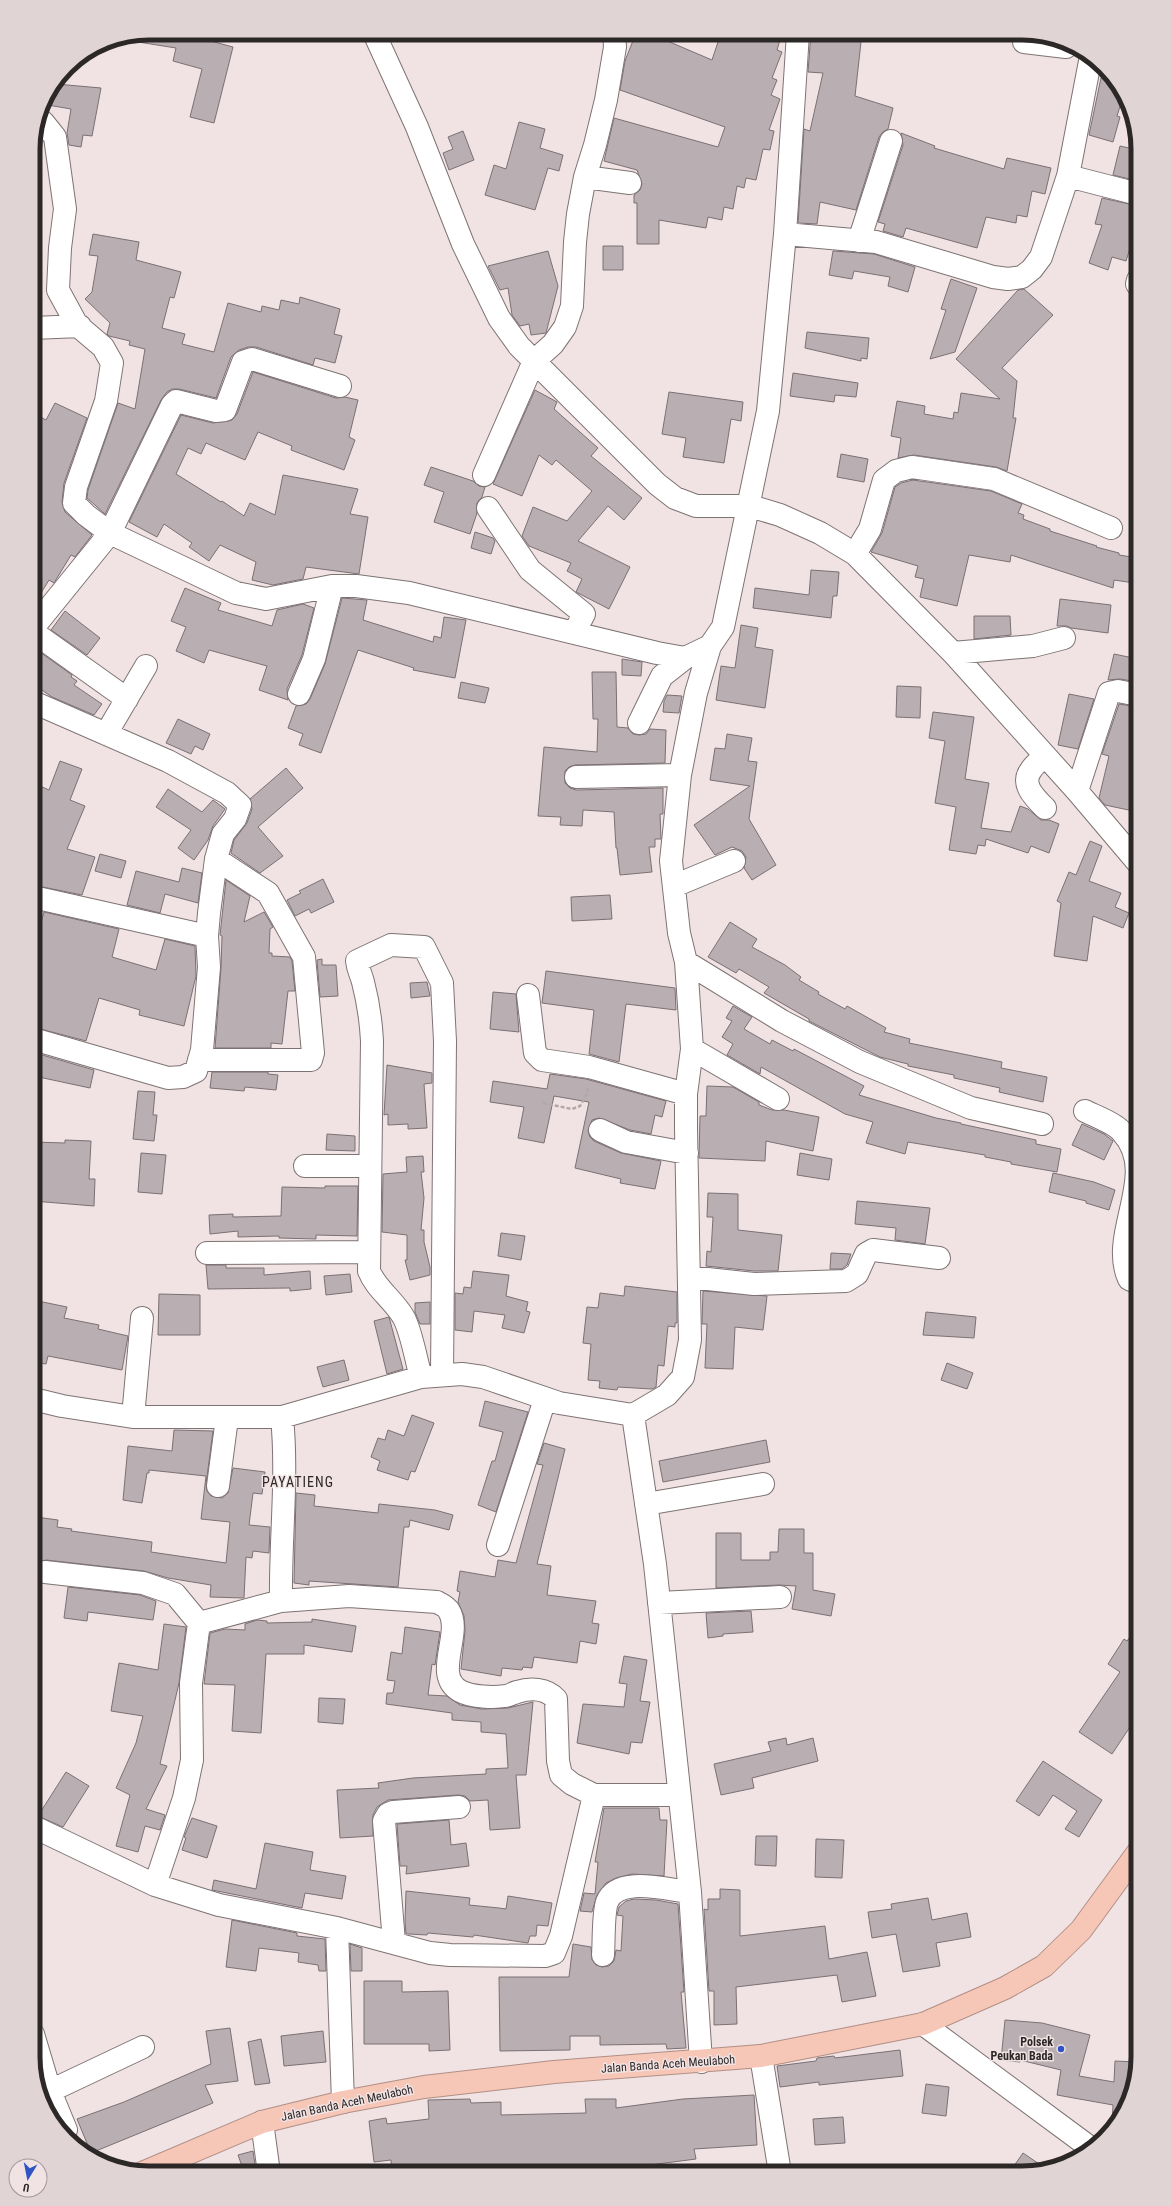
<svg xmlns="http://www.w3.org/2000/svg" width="1171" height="2206" viewBox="0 0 1171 2206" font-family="'Roboto Condensed',sans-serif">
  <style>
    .building { fill: #b9aeb2; stroke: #7b7074 }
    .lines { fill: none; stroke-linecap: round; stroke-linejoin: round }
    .minor-casing { stroke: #7e7373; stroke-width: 24 }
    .highway-casing { stroke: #b08f85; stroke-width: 24 }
    .path { stroke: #b3a8a9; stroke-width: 2.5; stroke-dasharray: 4 2; stroke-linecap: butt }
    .minor { stroke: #fff; stroke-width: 22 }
    .highway { stroke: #f6c6b7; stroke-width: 22 }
    .poi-dot { fill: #3054c4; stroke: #f1e3e4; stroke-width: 1.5 }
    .labels { text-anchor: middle; stroke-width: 3; stroke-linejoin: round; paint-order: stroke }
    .poi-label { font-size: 12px; font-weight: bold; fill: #2d2828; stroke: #f1e3e4; text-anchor: end }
    .street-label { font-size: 12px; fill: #2d2828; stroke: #f1e3e4 }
    .quarter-label { font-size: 14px; letter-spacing: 1px; fill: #2d2828; stroke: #f1e3e4 }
    .rim { fill: none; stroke: #2d2828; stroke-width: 5 }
  </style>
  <rect width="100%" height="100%" fill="#f1e3e4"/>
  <path class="building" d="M149 33H181L233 47 214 123 190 117 202 69 173 61 176 48 138 42 139 35Z
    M636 33H644L665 40 712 60 721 33H782L777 50 782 52 772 78 777 80 771 95 780 99 769 130 774 131 770 150 763 149 756 180 746 178 744 188 737 186 733 209 724 207 722 220 708 217 706 228 659 220V244H637V203H634V195L640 190 642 184 637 170 604 161 614 118 718 147 725 127 620 90 625 61Z
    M811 33H862L855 96 893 108 888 129 883 132 879 137 856 210 820 202 817 224 798 223 804 129 810 131 823 73 808 72Z
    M1101 78 1111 81 1123 97 1117 116 1120 117 1113 142 1089 135Z
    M56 84 101 88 92 136 83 135 81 147 69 145 67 133 71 109 42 104Z
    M519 122 545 129 540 148 563 155 559 171 548 168 535 210 485 195 494 165 506 169Z
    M463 131 474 160 449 170 443 153 453 149 448 137Z
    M901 133 935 146 934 148 1004 169 1007 158 1051 168 1045 194 1032 191 1027 217 1017 215 1016 223 986 217 977 248 906 228 903 237 883 231 885 224 878 222 903 145Z
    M1120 146 1138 150V181L1113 175Z
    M1102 198 1138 206V223L1126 261 1112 257 1108 270 1089 263 1102 225 1095 224Z
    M93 234 139 242 136 260 181 272 174 298 170 297 162 328 185 334 182 344 214 352 228 303 261 312 262 306 279 310 281 300 299 304 300 297 340 309 334 334 342 336 335 363 315 358 313 365 256 347H248L239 350 231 357 216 398 179 389H172L167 392 161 400 105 514 87 498 88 490 118 403 135 409 145 349 129 345 130 341 109 336 107 334 110 323 85 299 92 292 98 256 89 255Z
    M603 246H623V270H603Z
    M548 251 558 286 546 333 531 335 529 324 520 326 512 315 508 288 500 290 488 266Z
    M833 251 874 254 915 267 908 292 888 286 890 277 854 271 852 279 829 275Z
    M951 279 977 288 955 352 930 359 946 310 941 309Z
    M1024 289 1053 315 1002 368 1017 381 1013 418H1016L1007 471 996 467 914 455 898 458 901 438 891 436 897 401 925 406 924 414 953 419 954 412 958 413 961 393 1000 399 956 359 1018 290Z
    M807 332 869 338 867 359 861 358V361L805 348Z
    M253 372 336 398 345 397 358 400 349 437 355 440 344 470 291 450 292 446 258 432 245 460 206 443 201 454 188 448 176 474 221 502 222 501 244 516 250 503 275 515 283 475 358 489 350 514 368 517 359 574 306 567 303 579 273 585 252 580 256 562 220 545 209 561 189 547 192 543 164 524 157 537 129 522 181 415 213 423 232 420 237 414Z
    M793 373 858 383 856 397 835 395 834 402 790 396Z
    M535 390 557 402 554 409 598 448 591 456 642 498 624 520 608 506 578 541 630 567 609 609 576 592 582 579 567 571 571 563 529 546 522 536 533 507 567 521 592 491 556 460 552 465 539 455 522 496 493 484Z
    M669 392 743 402 741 421 731 419 724 463 683 457 686 438 662 434Z
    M55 403 87 418 64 483 62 502 65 512 92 535 75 557 71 555 54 583 49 580 33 606V413L46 420Z
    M841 454 868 459 864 482 837 477Z
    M431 467 473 481 479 486 485 487 482 497 477 503V513L470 534 434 522 444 492 424 485Z
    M913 480 991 491 1022 504 1018 513 1024 515 1023 519 1050 529V531L1097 546 1096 547 1119 553V555L1138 558 1134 583 1114 580 1113 588 1011 555 1010 562 969 555 957 606 920 597 924 579 915 577 918 566 871 552 882 533 895 487 901 483Z
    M475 532 493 538 495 541 491 554 471 548Z
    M811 570 839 572 837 596H833L831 618 753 608 755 588 809 595Z
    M185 588 221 603 218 610 272 626 277 610 303 604 314 608 302 655 287 689 288 700 259 690 267 666 209 650 204 663 176 651 186 627 171 621Z
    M342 598 367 600 363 620 433 642 434 636 441 638 444 617 466 620 455 678 413 670 414 668 358 650 321 753 299 745 303 734 288 728 296 706 306 704 310 699 325 664Z
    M1060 599 1111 605 1108 633 1071 628 1067 626H1057Z
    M65 611 100 638 87 655 51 630Z
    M974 616H1010L1011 635 974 639Z
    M741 625 758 628 755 647 773 650 765 708 716 700 721 666 735 668Z
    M33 647 72 675 71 677 77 681 74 685 102 704 94 715 52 697 33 684Z
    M1114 654 1138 659V682L1120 679 1108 680Z
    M622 659 642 662 641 676 622 675Z
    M592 672H616L617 727 628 728 633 734 639 735 646 734 650 729 666 730 665 763 575 765 569 767 565 771V783L570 788 576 790 663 788V814H660L661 839H655V847H649L652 872 620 875 617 848H616L614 812 583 810 582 826 560 825 561 817 538 816 544 747 597 752 598 719H593Z
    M461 682 489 688 485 703 458 698Z
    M897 686 921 687 920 718 896 717Z
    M1069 694 1094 699 1078 749 1058 745Z
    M667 695 682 696 679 713 663 712 664 701Z
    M1119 704 1138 707V812L1105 805 1099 798 1109 756 1102 754Z
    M933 712 974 717 965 779 989 783 981 828 1011 832 1020 806 1028 809 1041 820H1049L1059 824 1049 853 1031 846 1028 853 986 839 985 846 978 845 976 854 949 850 956 807 935 803 945 741 929 738Z
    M178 719 210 734 203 750 195 746 191 754 166 743Z
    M727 734 752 738 748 761 757 762 749 819 776 865 752 880 744 868 746 857 742 851 732 847 715 855 694 825 750 786 710 780 715 748 725 749Z
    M60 761 82 769 70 800 85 806 67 849 95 857 82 895 33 885V783L49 790Z
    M286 768 303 788 258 827 283 856 260 873 231 853 234 840 247 823 252 809 250 799Z
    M168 789 202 812 213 800 225 809 213 826 208 840 194 860 178 848 191 830 156 807Z
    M1090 841 1102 846 1089 881 1121 893 1115 907 1129 913 1123 928 1093 916 1087 961 1054 956 1061 903 1057 901 1069 872 1076 875Z
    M100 854 126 861 121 878 95 871Z
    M182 868 202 873 198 903 165 894 160 913 127 905 136 871 179 882Z
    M323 879 334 902 311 913 309 909 295 916 287 900 301 893 299 891Z
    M226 880 250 896 244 922 264 912 273 927 270 929 269 953H272V956L290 957 292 961 295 991H288L282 1044 271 1043V1048H215L221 968 222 936 220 935Z
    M610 895 612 919 572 921 571 897Z
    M44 912 119 929 112 957 156 970 165 939 195 946 196 976 184 1026 139 1015 140 1010 99 998 86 1041 33 1027V949Z
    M730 922 757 939 752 947 785 965 801 977 799 980 819 992 818 994 845 1009 847 1006 886 1028 884 1032 910 1039 909 1043 1002 1062 1001 1068 1047 1077 1043 1102 999 1092 1000 1088 954 1078V1075L908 1066V1064L880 1057 809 1021V1019L764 993 769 987 739 969 736 973 708 957Z
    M322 959V965H336L338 996 320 997 317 960Z
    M546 971 675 988 676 1010 626 1004 619 1062 589 1054 594 1010 542 1003Z
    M427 982 430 996 411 998 410 983Z
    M493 992 516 994 519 1032 490 1029Z
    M733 1006 752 1017 744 1029 770 1044 772 1040 793 1051 794 1049 864 1086 859 1095 936 1118 961 1123V1124L1036 1140V1144L1061 1149 1057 1172 1011 1164V1162L985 1157V1155L908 1142 905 1154 866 1143 873 1122 845 1114 761 1067 760 1074 727 1055 733 1044 722 1037 732 1021 726 1018Z
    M39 1054 94 1070 90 1088 34 1076Z
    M387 1065 432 1073V1083L424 1084 427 1128 408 1129V1124L388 1125V1114L384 1115Z
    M212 1072H268V1074L278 1075 276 1090 245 1087 244 1091 210 1088Z
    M550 1074 586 1079 666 1101 662 1117 655 1115 651 1134 630 1130 599 1118 592 1120 588 1131 590 1137 594 1141 621 1153 661 1161 655 1189 620 1183 621 1179 575 1168 589 1102 554 1096 544 1143 518 1138 524 1107 490 1102 493 1081 547 1089Z
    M707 1086 733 1087 759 1102V1105L772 1110H784L819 1117 813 1151 766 1141 765 1161 699 1158 700 1116H706Z
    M138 1091 155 1092 153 1115H157L154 1141 133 1139Z
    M1082 1124 1104 1134 1113 1141 1104 1160 1072 1145Z
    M327 1134 355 1136V1151L326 1150Z
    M65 1140 91 1141 89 1179H95L94 1206 33 1201V1142L65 1143Z
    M141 1153 166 1155 162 1194 138 1192Z
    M800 1153 832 1159 829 1180 797 1175Z
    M423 1156 424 1172H421L424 1198 421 1230H424V1242L430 1267V1275L410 1280 405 1260H407V1235L382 1232 383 1174 407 1172 406 1157Z
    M1053 1173 1094 1182 1115 1190 1109 1210 1086 1203V1201L1049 1192Z
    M325 1186H358L357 1236 316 1235V1239L279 1238V1236L238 1237V1231L210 1234 209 1215 233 1214V1217L281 1216 282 1187 325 1188Z
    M708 1193 738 1194V1230L782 1235 778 1271H754L706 1266 707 1251 711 1252 713 1217H707Z
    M857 1201 930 1208 925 1244 895 1240 896 1228 855 1224Z
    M501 1233 525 1236 521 1260 498 1256Z
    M831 1253 851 1254 847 1265 842 1269H830Z
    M206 1265H226V1268H264V1275L310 1271 311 1289 290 1291V1288L208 1289Z
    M473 1271 509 1275 506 1296 528 1302 526 1311 530 1312 524 1333 502 1328 505 1315 474 1311 472 1332 455 1330V1293L463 1294 464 1287 471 1288Z
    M350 1274 352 1292 326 1295 324 1276Z
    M625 1286 677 1292V1323H675V1327L668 1326 664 1366 658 1365 656 1387 652 1389 618 1387 617 1390 599 1388 600 1381 588 1380 591 1344 583 1343 587 1307 598 1308 600 1293 624 1296Z
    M703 1291 767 1296 763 1330 735 1327 733 1369 705 1368 707 1324H702Z
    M159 1294 200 1295V1335H158Z
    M33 1300 67 1307 64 1318 99 1325 98 1329 128 1336 122 1370 48 1356 46 1364 33 1362Z
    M430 1302V1324H420L415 1312V1303Z
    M926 1312 976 1317 974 1338 923 1335Z
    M389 1317 403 1369 387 1374 374 1321Z
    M344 1360 349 1380 323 1387 317 1367Z
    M947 1363 973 1373 967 1389 941 1380Z
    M485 1401 528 1412 496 1512 478 1505 492 1461H495L503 1432 479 1426Z
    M412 1415 434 1423 415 1472 411 1471 408 1480 377 1470 380 1461 371 1457 378 1438 385 1440 388 1430 404 1436Z
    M174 1430 213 1431 206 1484 207 1491 211 1496 222 1498 228 1493 233 1468 265 1472 262 1494 253 1493 249 1525 270 1527 269 1553 253 1551 252 1558 246 1557 244 1598 210 1597 211 1585 168 1578 144 1571 46 1560 33 1564V1534L36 1517 58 1520 57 1527 72 1529 71 1531 152 1542 151 1552 226 1563 230 1522 201 1519 206 1476 149 1470V1473H147L142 1503 123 1500 128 1446 172 1451Z
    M766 1440 770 1462 663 1482 659 1461Z
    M544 1443 565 1449 537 1564 551 1566 547 1595 596 1601 592 1623 599 1624 596 1644 580 1641 577 1663 534 1657 532 1668 523 1667 522 1670 502 1668 501 1676 461 1669 465 1631 464 1616 458 1602 460 1592 457 1591 460 1571 495 1577 498 1560 516 1563 543 1465 537 1464Z
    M296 1493 315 1495 314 1506 378 1513 379 1504 435 1510 453 1515 449 1530 410 1520 409 1527H404L398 1587 309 1581V1585L294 1583Z
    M779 1529H804V1553H813V1590L835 1594 831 1616 792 1609 796 1586 779 1585 716 1588V1533H741V1560H770V1552H778Z
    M68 1587 140 1595 156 1601 153 1620 88 1612 87 1621 64 1618Z
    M751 1611 753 1632 723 1634V1636L708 1638 706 1613Z
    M312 1619 356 1626 352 1652 304 1645V1654H266L261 1733 232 1731 235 1685 204 1684 210 1633 225 1629 245 1630V1624L257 1620 267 1621V1623L312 1622Z
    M164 1624 186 1627 179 1683 160 1764 167 1766 146 1809 165 1815 160 1830 145 1826 138 1852 116 1846 130 1795 116 1788 136 1743 143 1716 111 1711 119 1663 158 1670Z
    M1138 1626V1715L1112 1754 1079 1732 1120 1672 1108 1664 1124 1639 1127 1641Z
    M405 1627 440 1632 435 1665 432 1664 428 1695 447 1696 460 1705 482 1709 508 1708 533 1702 526 1775H516L520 1828 490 1830 488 1800 470 1801 465 1796 458 1795 388 1800 377 1807 373 1815V1836L340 1838 337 1790 379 1788 378 1783 413 1778 486 1774V1769L508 1768 506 1734 481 1732V1722L452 1720V1713L386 1704 387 1693H393L395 1681 387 1680 391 1652 402 1654Z
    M624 1656 647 1660 640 1701 650 1702 642 1743 631 1742 629 1754 577 1743 583 1704 624 1707 627 1684 619 1683Z
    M319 1698 345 1699 343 1724 318 1722Z
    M786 1738 787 1745 813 1738 818 1761 752 1778 754 1788 721 1795 714 1764 771 1751 768 1742Z
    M1043 1761 1102 1800 1079 1837 1065 1829 1077 1811 1053 1795 1039 1816 1016 1801Z
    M66 1772 89 1786 63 1827 38 1816Z
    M604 1808H659L660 1820H667L664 1876 632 1874 616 1878 606 1883 597 1895 592 1912 580 1911 584 1893 595 1894 598 1862H595Z
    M192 1818 217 1826 207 1858 182 1850 186 1838 184 1837Z
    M449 1820 451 1845 466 1843 469 1866 406 1874 407 1866H400L397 1824Z
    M756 1836H777L776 1866 755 1865Z
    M816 1839 844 1840 842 1878 815 1877Z
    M265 1843 313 1852 310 1870 346 1876 342 1899 305 1893 302 1908 212 1890 214 1880 256 1889Z
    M720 1889 740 1890V1936L825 1926 829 1959 867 1952 876 1996 842 2002 837 1975 736 1987 737 2024 714 2025V1991H709L704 1909 708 1910V1899H720Z
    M406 1891 470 1898 469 1905 499 1908 506 1909 508 1896 552 1903 548 1926 537 1925 536 1936H530L528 1943 474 1935 473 1937 428 1933 427 1935 409 1934H406L405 1922Z
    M928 1898 932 1920 967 1913 971 1937 936 1943 940 1966 903 1972 896 1934 872 1938 868 1912 892 1909 891 1904Z
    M634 1899 656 1900 678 1904 684 1992H681L686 2048 667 2049 666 2044 600 2045V2036H570V2050L500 2051 499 1977H569L573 1944 591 1947 592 1960 596 1965 602 1967 609 1966 614 1961 616 1950 621 1951 623 1916 617 1915 619 1907 626 1901Z
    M232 1920 297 1933V1936L325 1939 326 1971H319L318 1965 298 1962 299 1953 259 1948 256 1971 226 1967Z
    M350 1944 362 1948V1971H351Z
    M364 1981H402V1992L448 1991 450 2050 429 2051V2044H364Z
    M1005 2020 1042 2023 1090 2035 1079 2076 1114 2082 1115 2061 1137 2062 1119 2121 1112 2124 1113 2105 1057 2095 1061 2070 1020 2060V2062L1001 2060Z
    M230 2028 238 2081 205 2085 213 2103 91 2153 77 2119 124 2102 211 2064 206 2031Z
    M323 2031 326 2062 284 2066 281 2036Z
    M261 2039 270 2083 255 2085 248 2042Z
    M900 2050 903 2076 819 2085V2082L780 2087 777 2066 816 2061 817 2058 834 2056 835 2058Z
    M926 2084 949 2087 946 2116 922 2113Z
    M754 2095 757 2145 694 2149 696 2159 619 2169V2173H392L391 2160 374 2162 369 2121 386 2118 387 2124 429 2119 428 2100 470 2099 471 2103 501 2102V2115L586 2113 585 2099H616V2108L683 2099Z
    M843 2117 845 2143 815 2145 813 2119Z
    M253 2151 255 2165 243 2169 238 2155Z
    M1023 2153 1045 2168 1022 2173H1009Z"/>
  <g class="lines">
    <g class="minor-casing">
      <path id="minor" d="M374 33 417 127 463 244 499 318 519 346 657 484 675 498 696 506H750L780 515 820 533 855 554 953 653 1077 791 1138 863
        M1024 42 1066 47
        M38 121 43 122 55 137 65 209 60 248 58 290 77 325 103 347 112 363 106 401 76 487 74 503 86 515 110 533 172 405 176 401 216 411 225 410 243 362 252 359 340 386
        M1068 176 1138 194
        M585 177 630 183
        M785 234 876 242 993 277 1008 279 1022 277 1032 269 1041 257 1068 176 1091 56
        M859 241 891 141
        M1137 284 1138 280
        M33 328 80 326
        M484 475 534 361 553 344 565 327 572 306 575 242 578 214 585 177 595 145 606 100 615 47 614 33
        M488 508 530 570 584 614 574 633
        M855 554 870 529 884 480 896 471 912 467 994 479 1111 528
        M33 628 110 533 236 593 266 599 332 586H356L409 593 657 653 685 658 710 646 723 627 768 411 785 234 798 33
        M33 632 127 699
        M953 653 1033 646 1064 638
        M299 694 314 659 332 586
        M639 723 662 676 685 658
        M106 734 146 666
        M1044 756C1040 761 1034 765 1031 770 1020 784 1035 798 1045 808
        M576 777 680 775
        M1077 791 1109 693 1118 691 1138 695
        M674 886 734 861
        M33 897 207 936
        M686 962 782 1021 860 1062 971 1108 1042 1124
        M528 995 535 1053 542 1060 589 1067 686 1094
        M33 1039 168 1078 183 1077 196 1071 202 1050 209 967 207 936 209 913 216 859 223 834 235 819 240 805 227 793 168 761 33 702
        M692 1049 778 1099
        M199 1060H311L313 1053 304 957 268 893 216 859
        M1085 1111C1095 1116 1116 1124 1122 1132 1161 1174 1108 1233 1129 1279L1138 1283
        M600 1130 626 1142 687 1153
        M305 1166H370
        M207 1253 369 1252
        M689 1277 754 1284 846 1281 857 1274 866 1254 873 1250 939 1258
        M421 1377C416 1360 412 1334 404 1318 394 1300 376 1289 369 1271L372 1041C371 1022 368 1001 363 982 361 974 358 970 357 961L391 945 424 947 442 983 445 1041 442 1375
        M33 1399 62 1406 133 1417H282L421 1377 462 1374 483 1377 559 1403 633 1415 667 1395 683 1377 690 1340 686 1128V1094L692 1049 686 962 679 933 671 861 680 775 696 693 710 646
        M633 1415 655 1564 690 1892 701 2062
        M133 1417 142 1318
        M218 1486 227 1418
        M646 1504 763 1484
        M498 1545 545 1399
        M45 1572 143 1583 175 1594 199 1623 281 1601 349 1596 437 1602C441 1604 447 1607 449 1611 463 1634 432 1675 460 1691 471 1697 494 1698 505 1696 509 1696 513 1693 517 1692 530 1688 546 1688 556 1699L558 1761 561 1775 572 1784 594 1795H679
        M281 1601C280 1540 288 1478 282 1417
        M659 1603 780 1597
        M36 1828 155 1885 219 1905 337 1928 430 1953 450 1955 545 1956 554 1953 561 1936 594 1795
        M155 1885 184 1798 192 1760 191 1683 199 1623
        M337 1928 343 2102
        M394 1942 384 1821 388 1814 393 1812 459 1807
        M603 1955C604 1942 603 1913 607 1902 618 1875 668 1890 690 1892
        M923 2024 1088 2146
        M33 2034 50 2091 143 2047
        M761 2056 780 2173
        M41 2095 50 2091 66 2130
        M262 2122 269 2173"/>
    </g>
    <g class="highway-casing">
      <path id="highway" d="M142 2173 262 2122 343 2102 424 2087 554 2072 761 2056 923 2024 1005 1988 1044 1966 1081 1930 1138 1852"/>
    </g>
    <path class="path" d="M543 1103 572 1109 580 1106 587 1094 588 1087"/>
    <use href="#minor" class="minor"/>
    <use href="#highway" class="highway"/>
  </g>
  <circle class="poi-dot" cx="1061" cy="2049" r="4"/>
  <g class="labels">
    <g class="poi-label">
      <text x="1053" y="2046">Polsek<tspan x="1053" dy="14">Peukan Bada</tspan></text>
    </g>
    <g class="street-label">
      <text transform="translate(668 2064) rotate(-4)" y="4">Jalan Banda Aceh Meulaboh</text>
      <text transform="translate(347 2103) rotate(-12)" y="4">Jalan Banda Aceh Meulaboh</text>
    </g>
    <g class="quarter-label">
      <text x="298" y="1487">PAYATIENG</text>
    </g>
  </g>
  <path d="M0 0H1171V2206H0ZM149 40H1022A109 109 0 0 1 1131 149V2057A109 109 0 0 1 1022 2166H149A109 109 0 0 1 40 2057V149A109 109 0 0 1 149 40Z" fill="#e1d4d5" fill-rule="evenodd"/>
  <path class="rim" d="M149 40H1022A109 109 0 0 1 1131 149V2057A109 109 0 0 1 1022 2166H149A109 109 0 0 1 40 2057V149A109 109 0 0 1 149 40Z"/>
  <g transform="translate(28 2178) rotate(190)"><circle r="19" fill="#f1e3e4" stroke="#a39899"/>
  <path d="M0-3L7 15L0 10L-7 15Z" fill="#3054c4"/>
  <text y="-6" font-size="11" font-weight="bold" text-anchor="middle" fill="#2d2828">U</text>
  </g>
</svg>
